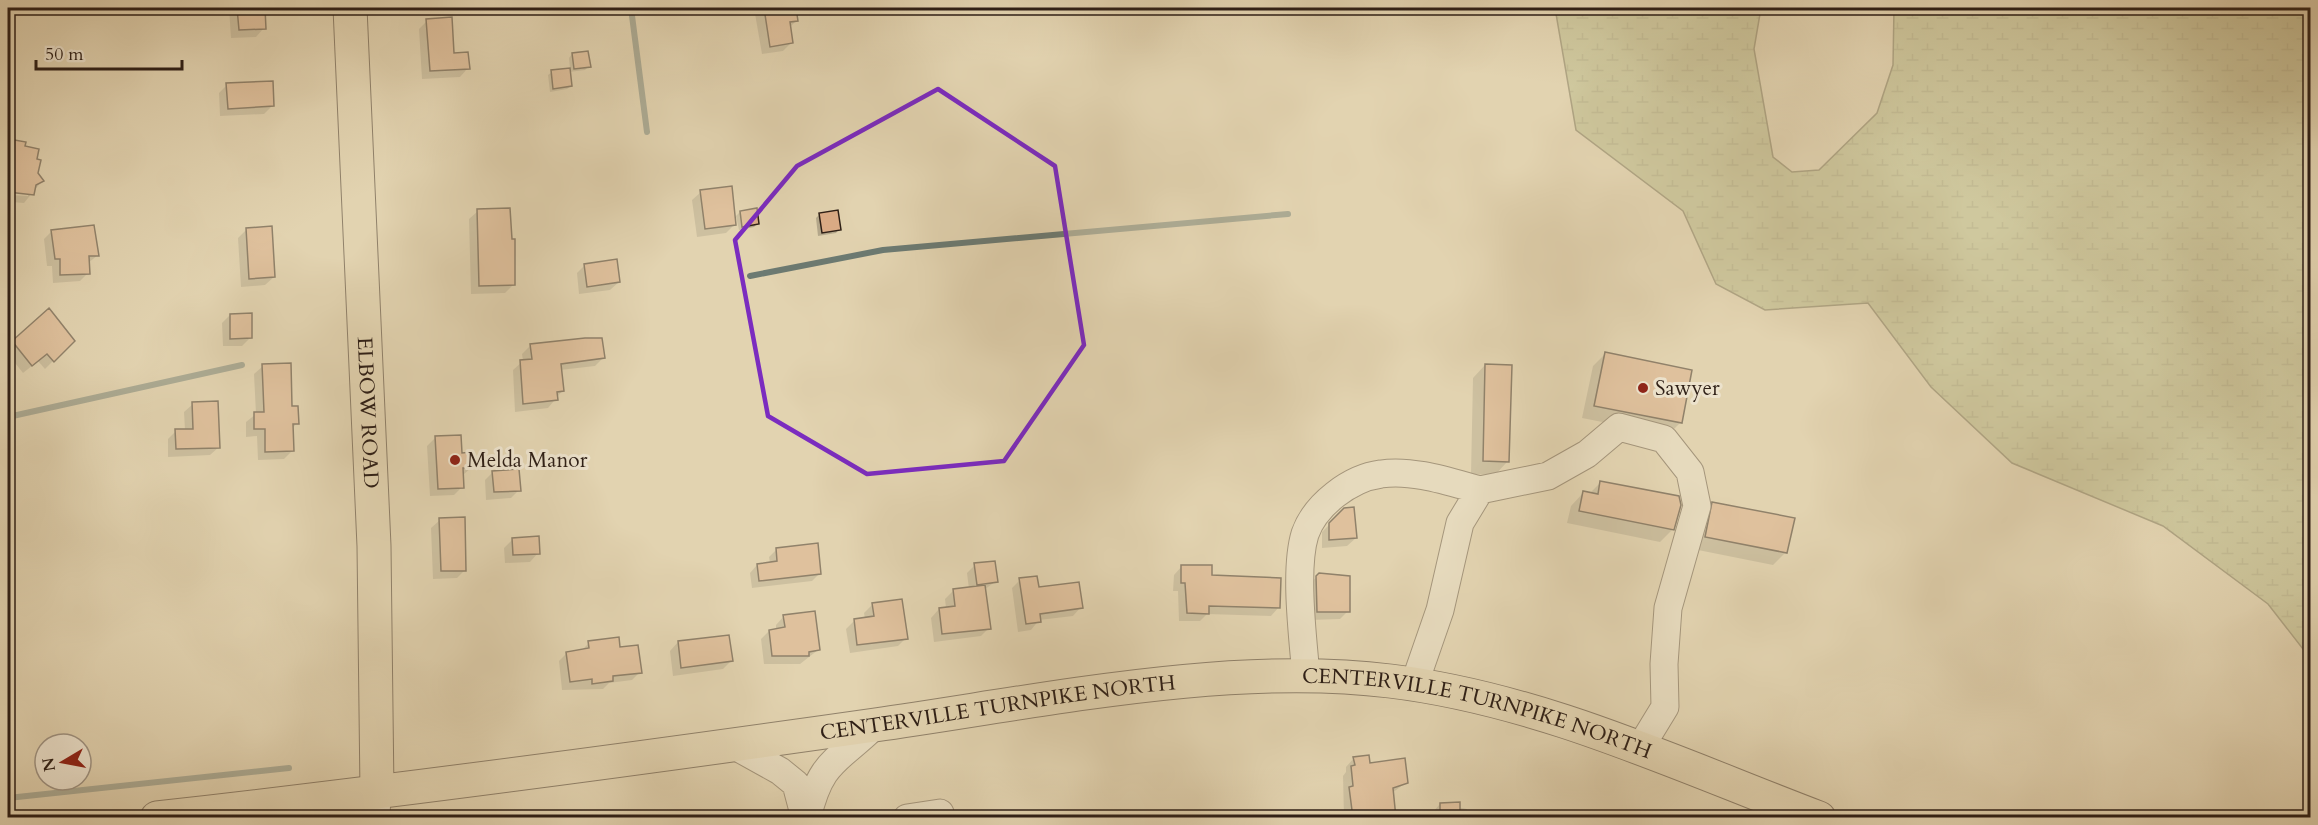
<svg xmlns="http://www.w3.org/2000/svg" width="2318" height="825" viewBox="0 0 2318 825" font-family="Cardo,serif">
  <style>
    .wetland { fill: url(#wetland-marsh); stroke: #746d4e; stroke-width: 1.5 }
    .shadow { fill: #0003; fill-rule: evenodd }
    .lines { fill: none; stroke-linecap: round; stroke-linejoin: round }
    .stream { stroke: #6c7a72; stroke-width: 6 }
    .building { fill: #dcac86; stroke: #2e1f16; stroke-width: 1.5 }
    .minor-casing { stroke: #5b4c3c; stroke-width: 29 }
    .major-casing { stroke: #2e1f16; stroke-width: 35 }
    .minor { stroke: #ece2cc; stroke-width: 27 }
    .major { stroke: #e2d3b0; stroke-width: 33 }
    .marked { fill: none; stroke: #7b2cbf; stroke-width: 4.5; stroke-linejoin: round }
    .poi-dot { fill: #8f2418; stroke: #ece2cc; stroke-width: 2 }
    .labels { text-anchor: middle; stroke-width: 6; stroke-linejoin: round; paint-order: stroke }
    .poi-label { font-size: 21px; fill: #2e1f16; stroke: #ece2cc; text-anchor: start }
    .street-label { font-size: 21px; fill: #2e1f16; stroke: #ece2cc }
  </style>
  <defs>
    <pattern id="wetland-marsh" width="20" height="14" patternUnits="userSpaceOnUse" patternTransform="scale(1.5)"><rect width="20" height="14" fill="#b9bb87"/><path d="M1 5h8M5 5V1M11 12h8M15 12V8" fill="none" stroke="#9fa074"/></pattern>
  </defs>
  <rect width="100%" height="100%" fill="#e2d3b0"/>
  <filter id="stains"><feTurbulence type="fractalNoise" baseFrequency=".00333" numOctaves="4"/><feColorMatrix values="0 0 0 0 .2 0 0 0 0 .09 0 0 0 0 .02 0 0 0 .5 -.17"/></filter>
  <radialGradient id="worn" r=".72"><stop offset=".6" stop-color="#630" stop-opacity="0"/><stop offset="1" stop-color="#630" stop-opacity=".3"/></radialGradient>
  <path class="wetland" d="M1555 8H1761L1754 49 1773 157 1792 172 1819 170 1877 113 1893 65 1894 8H2310V658L2268 604 2163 526 2012 463 1931 387 1868 303 1765 310 1716 284 1683 211 1576 130Z"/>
  <path class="shadow" d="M229 8H264V28L256 37 231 38Z
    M754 8H795L797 20 789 28 791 43 783 51 762 54Z
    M427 21 453 55 468 68 460 77 422 79 419 29Z
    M572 54 589 66 585 70 569 72 571 86 567 89 550 92 548 75 552 72 570 69 569 58Z
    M227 85 273 105 264 114 220 116 219 93Z
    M10 140 24 147 35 161 37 174 42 181 24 203 11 202 8 205V143ZM10 192 28 193V196L10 195Z
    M701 192 735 224 726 233 697 237 692 200Z
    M509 209 515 261 513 285 505 293 471 294 469 219 478 211Z
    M740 212 758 223 754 227 739 230 736 216Z
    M820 214 839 229 836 233 818 236 816 218Z
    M247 229 274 277 265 285 241 287 238 238Z
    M52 231 98 255 88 263V273L80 281 53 283 52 266H47L44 239Z
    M585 265 619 282 610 290 579 294 577 273Z
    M49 310 73 341 45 369 38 361 23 373 8 354V348Z
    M230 315 251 337 242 346H223L222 323Z
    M530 346 603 358 595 366 560 370 563 390 548 408 515 412 513 370 523 361 522 354Z
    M1605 354 1680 423 1668 435 1582 418 1593 366Z
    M1485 365 1507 462 1495 475 1471 474 1473 378Z
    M263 366 291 408 297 423 292 429V451L284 459 258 460 257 436 246 437V422L256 414 254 374Z
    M193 404 219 447 210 455 168 457V439L176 431 185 430 184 412Z
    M436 437 472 467 463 475 462 487 454 495 430 496 427 446Z
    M493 472 519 490 511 498 486 500 485 480Z
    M1601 482 1673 529 1660 542 1567 523 1571 506 1583 493 1589 494Z
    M1713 503 1786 552 1773 565 1693 549 1700 516Z
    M1344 510 1356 538 1347 546 1322 548V532Z
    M440 520 465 570 457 578 433 579 431 528Z
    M513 539 538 553 530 562 505 563 504 548Z
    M776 550 819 574 812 581 752 588 750 573 757 565 770 563 769 557Z
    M975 565 996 581 984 590 989 628 981 636 934 642 931 618 939 609 946 608 945 599 953 591 969 589 967 573Z
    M1182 566 1211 577 1279 607 1271 616 1207 614 1200 621H1179L1178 591H1173L1174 575Z
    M1319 574H1340L1348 611 1340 619 1309 620 1311 583Z
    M1020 580 1038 589 1081 607 1073 616 1039 620 1031 630 1018 632 1012 588Z
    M872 605 906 638 898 646 850 653 846 629 855 620 865 619 864 613Z
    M784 616 818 650 800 664H764L761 639 769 631 776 630V625Z
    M678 642 731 661 723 669 673 676 670 651Z
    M589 643 619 649 640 672 632 680 609 683 603 689 562 690 559 661 567 653 581 651Z
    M1354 758 1407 782 1392 793 1394 818H1344L1343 776 1346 772V767Z
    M1440 804 1467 809V818H1432V813Z"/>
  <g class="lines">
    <path class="stream" d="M631 8 647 132
      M750 276 883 250 1288 214
      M8 417 242 365
      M8 798 289 768"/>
  </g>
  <path class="building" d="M237 8H265L266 29 239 30Z
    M764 8H796L798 21 790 22 793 43 770 47Z
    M452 17 454 53 468 52 470 69 430 71 426 19Z
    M588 51 591 67 574 69 572 53Z
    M570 68 572 86 553 89 551 70Z
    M273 81 274 106 228 109 226 83Z
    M9 139 26 142 25 146 39 149 37 159 41 160 38 173 44 181 36 185 34 195 8 192Z
    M732 186 736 225 705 229 700 190Z
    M510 208 512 239H515V285L479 286 477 209Z
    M757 208 759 224 742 227 740 211Z
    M838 210 841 230 822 233 819 213Z
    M94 225 99 256H89L90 274 60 275V259H55L51 230Z
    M272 226 275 277 249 279 246 228Z
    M617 259 620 282 587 287 584 264Z
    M49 308 75 341 54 362 47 354 32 366 12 341Z
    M252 313V338L230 339V314Z
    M585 338H602L605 358 561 364 564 391 557 392 558 400 523 404 520 360 532 359 530 344Z
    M1605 352 1692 370 1682 423 1594 406Z
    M291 363 292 406H298L299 424H293L294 451 265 452V429H254V412H264L262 364Z
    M1485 364 1512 365 1509 462 1483 461Z
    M218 401 220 448 176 449 175 429H193L192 402Z
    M461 435 462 453 472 452 473 468H463L464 488 438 489 435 436Z
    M519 469 521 491 494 492 492 471Z
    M1600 481 1679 496 1681 505 1674 530 1579 511 1583 491 1598 494Z
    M1712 502 1795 518 1787 553 1705 537Z
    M1354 507 1357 538 1329 540V523L1344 508Z
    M465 517 466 571H441L439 518Z
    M539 536 540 554 513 555 512 538Z
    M818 543 821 574 759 581 757 564 777 561 776 548Z
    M995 561 998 582 977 585 974 563Z
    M1181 565H1212V575L1281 578 1280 608 1209 606V614L1187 613 1185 583H1181Z
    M1319 573 1350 576V612H1317L1316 576Z
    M1037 576 1039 587 1079 582 1083 608 1040 614 1041 622 1026 624 1019 578Z
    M985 585 991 629 942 634 939 608 955 606 953 589Z
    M902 599 908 639 857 645 854 619 874 616 872 603Z
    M815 611 820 650 809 652V656H772L769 630 785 627 783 615Z
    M729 635 733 661 681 668 678 641Z
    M619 637 620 647 638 645 642 673 613 676V681L592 684V679L570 682 566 652 589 648 588 641Z
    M1369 755 1370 763 1405 758 1408 783 1393 788 1396 818H1353L1349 787 1353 786 1351 766 1355 765 1353 757Z
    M1460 802V818H1440V803Z"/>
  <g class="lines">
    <g class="minor-casing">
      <path id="minor" d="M1306 676C1303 638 1294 570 1305 534 1315 505 1350 478 1381 474 1412 469 1450 482 1480 490
        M1414 685 1440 610 1460 523 1480 490 1548 476 1587 454 1619 427 1664 439 1690 472 1697 506 1668 608 1664 664 1665 707 1640 748
        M735 746 780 771 796 784 805 818
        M376 818 377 792
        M807 818C821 760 836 763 875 725
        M907 818 940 813 941 818"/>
    </g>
    <g class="major-casing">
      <g id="major">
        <path id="s1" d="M350 8 374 546 377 792"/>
        <path id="s2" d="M157 818C397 791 636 759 875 725 1038 702 1227 661 1390 681 1540 699 1679 765 1819 818"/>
      </g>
    </g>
    <use href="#minor" class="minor"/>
    <use href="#major" class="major"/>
  </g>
  <path d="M0 0H2318V825H0ZM938 89 1055 166 1084 345 1004 461 867 474 768 416 735 240 797 166Z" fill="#e2d3b0" fill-opacity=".55" fill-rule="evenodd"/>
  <path class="marked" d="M938 89 1055 166 1084 345 1004 461 867 474 768 416 735 240 797 166Z"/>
  <g class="poi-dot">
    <circle cx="1643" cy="388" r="6"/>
    <circle cx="455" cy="460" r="6"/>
  </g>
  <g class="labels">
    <g class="poi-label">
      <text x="1655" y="395">Sawyer</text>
      <text x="467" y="467">Melda Manor</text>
    </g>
    <g class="street-label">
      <text dy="7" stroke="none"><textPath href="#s1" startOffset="405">ELBOW ROAD</textPath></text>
      <text dy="7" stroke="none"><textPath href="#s2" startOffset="848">CENTERVILLE TURNPIKE NORTH</textPath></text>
      <text dy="7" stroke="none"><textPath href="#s2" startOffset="1334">CENTERVILLE TURNPIKE NORTH</textPath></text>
    </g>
  </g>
  <rect width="2318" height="825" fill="none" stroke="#e2d3b0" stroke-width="30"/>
  <rect x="9" y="9" width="2300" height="807" fill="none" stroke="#2e1f16" stroke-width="3"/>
  <rect x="15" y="15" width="2288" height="795" fill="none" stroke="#2e1f16" stroke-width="1.5"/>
  <g transform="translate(63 762) rotate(260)"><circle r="28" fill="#ece2cc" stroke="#a09483" stroke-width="1.5"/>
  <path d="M0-4.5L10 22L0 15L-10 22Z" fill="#8f2418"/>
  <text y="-9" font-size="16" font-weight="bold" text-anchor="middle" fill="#2e1f16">N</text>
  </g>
  <path d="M36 60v9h146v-9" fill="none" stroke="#2e1f16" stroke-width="3"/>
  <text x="45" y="60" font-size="18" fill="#2e1f16" stroke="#ece2cc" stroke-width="4.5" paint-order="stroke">50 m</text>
  <rect width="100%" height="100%" filter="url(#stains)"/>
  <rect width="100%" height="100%" fill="url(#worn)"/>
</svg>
